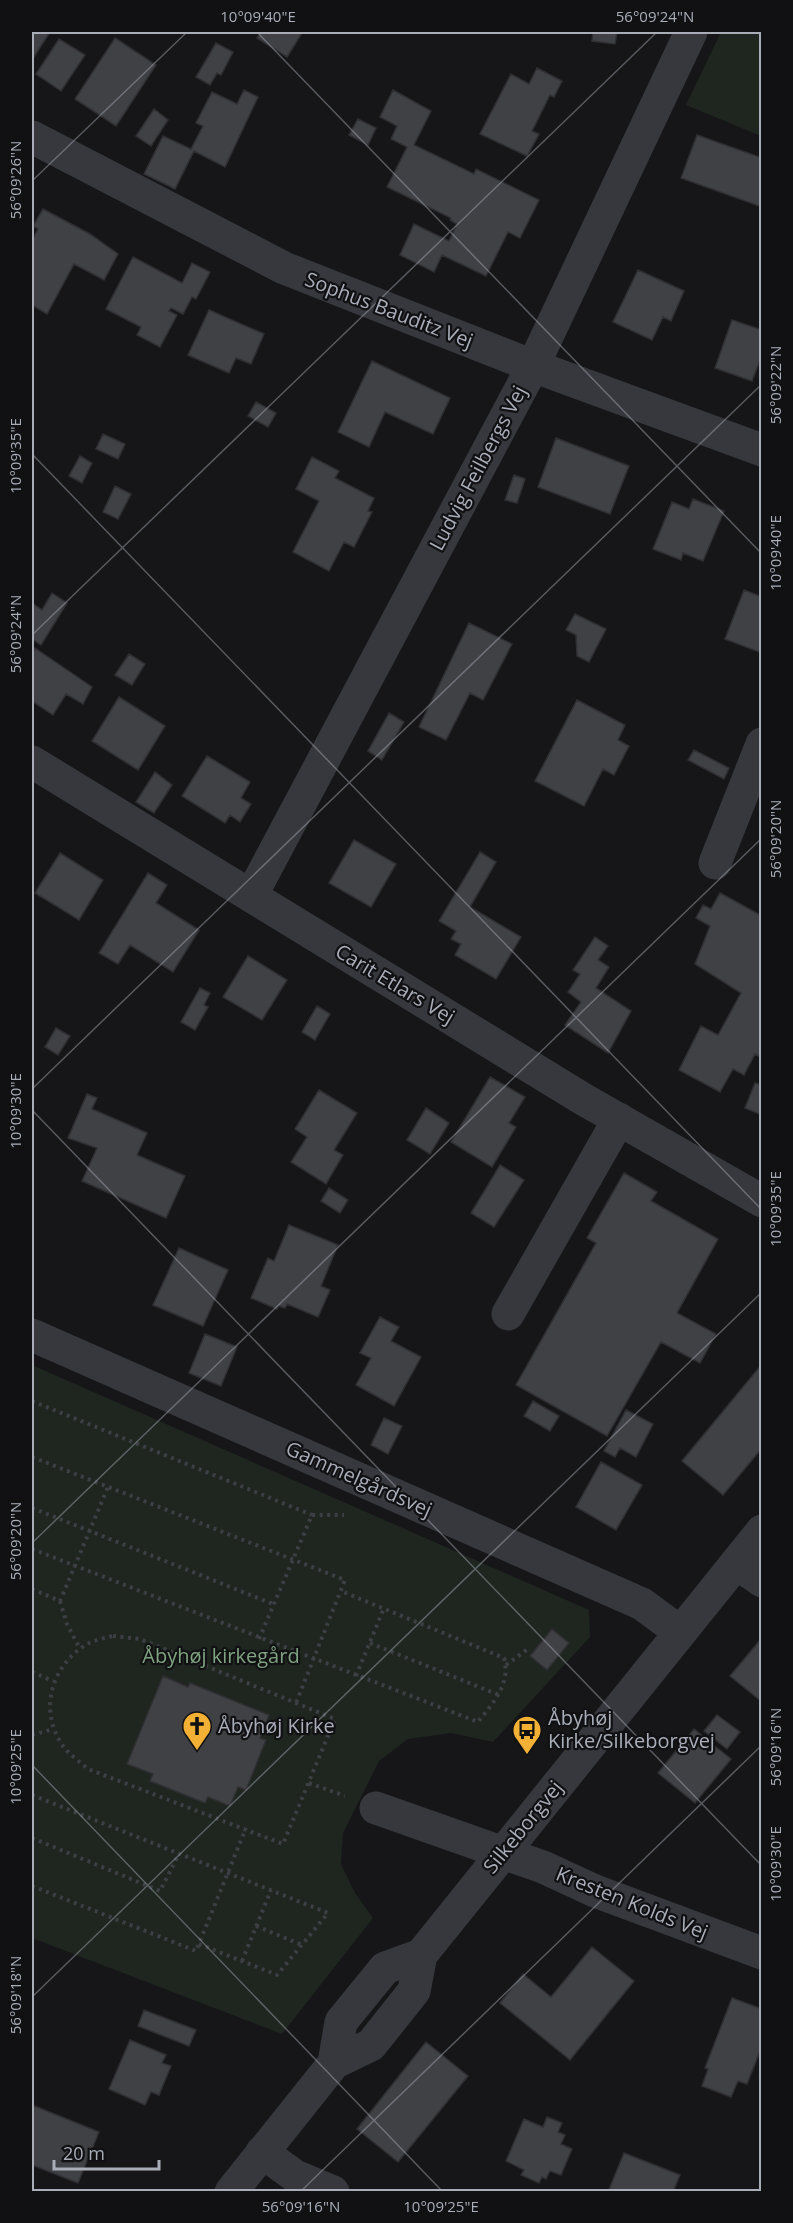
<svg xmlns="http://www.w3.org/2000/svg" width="793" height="2223" viewBox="0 0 793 2223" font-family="'Open Sans',sans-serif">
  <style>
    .green { fill: #1e261f }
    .building { fill: #404145; stroke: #303034; stroke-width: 1.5 }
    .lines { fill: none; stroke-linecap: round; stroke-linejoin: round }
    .path { stroke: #3d3f44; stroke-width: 4; stroke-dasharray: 3 4.5; stroke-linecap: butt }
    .minor { stroke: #37383d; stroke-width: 33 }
    .ticks { fill: none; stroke: #a8adb8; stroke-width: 1.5; stroke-opacity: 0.45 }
    .labels { text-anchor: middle; stroke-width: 4.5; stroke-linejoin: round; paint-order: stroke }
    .street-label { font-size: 20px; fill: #a8adb8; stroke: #111113 }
    .park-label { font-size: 20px; fill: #7fa381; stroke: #111113 }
    .poi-label { font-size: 20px; fill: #a8adb8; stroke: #111113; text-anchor: start }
    .neatline { fill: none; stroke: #a8adb8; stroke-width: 2 }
    .ticks-label { font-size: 15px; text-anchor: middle; fill: #a8adb8 }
  </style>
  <rect width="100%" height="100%" fill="#161618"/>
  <path class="green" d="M721 32H761V136L686 105Z
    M32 1365 589 1610 590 1637 493 1742 451 1733 408 1739 379 1761 343 1833 341 1864 355 1893 373 1918 282 2034 32 1938Z"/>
  <path class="building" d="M32 32H50L32 60Z
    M261 32H300L302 33 287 57 257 38Z
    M593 32H617L615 44 592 41Z
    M115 38 156 65 116 126 75 99Z
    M59 39 85 55 61 91 36 74Z
    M216 43 233 52 221 75 217 73 210 85 196 77Z
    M537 68 562 81 554 97 550 95 532 131 539 134 527 156 480 134 511 74 529 84Z
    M244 90 258 97 225 167 194 151 175 189 144 174 163 136 191 149 203 126 196 123 212 92 237 104Z
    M393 90 431 111 414 145 474 174 476 169 539 200 520 238 508 232 486 276 442 255 434 272 400 255 414 224 449 241 457 224 450 220 451 218 387 187 407 147 391 139 397 126 380 117Z
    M154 109 168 120 151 146 136 136Z
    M358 119 376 128 368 145 349 135Z
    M697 135 762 158V207L681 178Z
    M43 209 90 234 118 254 104 280 74 264 47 314 32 305V240L38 229 33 226Z
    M133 257 182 283 192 263 210 272 196 299 192 297 183 314 171 308 169 311 177 315 160 347 137 335 141 327 106 309Z
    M638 270 684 291 671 321 663 317 652 340 613 322Z
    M209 310 264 334 251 364 236 358 229 373 188 355Z
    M732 320 762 330V355L752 381 715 368Z
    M372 361 450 398 433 434 385 412 369 447 338 432Z
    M256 402 276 413 268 427 248 416Z
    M103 434 125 444 118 459 96 449Z
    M556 438 629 466 610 514 538 487Z
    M80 456 92 463 82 483 69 476Z
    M312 457 339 471 335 478 374 498 368 511 372 512 354 547 344 542 329 571 293 552 319 501 296 489Z
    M514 475 525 479 517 503 505 500Z
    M115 486 131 494 118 519 103 512Z
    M693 499 724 511 703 561 683 553 681 560 653 549 672 502 689 509Z
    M744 590 762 597V653L725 639Z
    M52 593 67 603 41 645 32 639V603L42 610Z
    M575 614 606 629 589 662 577 656 576 635 566 630Z
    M469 623 512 644 483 700 470 693 446 740 419 727Z
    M35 648 92 687 83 704 66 694 53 715 32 701V653Z
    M129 654 145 664 132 685 115 675Z
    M119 697 165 726 138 770 92 741Z
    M577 700 625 725 618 740 629 746 614 775 603 769 584 806 535 781Z
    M389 713 404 722 382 760 368 751Z
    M694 750 729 768 724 779 688 760Z
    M207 756 250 782 241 798 251 804 240 822 230 815 225 823 182 796Z
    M155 772 172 785 154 813 136 802Z
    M354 840 396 864 371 907 329 883Z
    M480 852 496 862 470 907 521 937 496 979 455 955 461 944 451 939 456 931 439 921Z
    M60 853 103 880 79 920 35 893Z
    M148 873 167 885 156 903 199 930 173 972 130 945 118 964 99 953Z
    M720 893 762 916V1058L755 1054 744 1075 733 1069 720 1092 679 1070 701 1026 718 1035 741 993 695 964 710 926 696 918 703 905 711 909Z
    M595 937 608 946 598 960 609 967 596 988 631 1011 608 1053 565 1025 581 1002 568 992 580 974 573 970Z
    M248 956 287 980 262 1020 223 997Z
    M200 988 210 993 204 1005 208 1007 195 1030 181 1022Z
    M317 1006 330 1014 315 1040 302 1032Z
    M56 1028 70 1036 58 1055 45 1047Z
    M490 1077 525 1097 509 1123 516 1127 492 1167 451 1142Z
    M755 1083 762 1085V1115L745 1108Z
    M319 1090 357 1113 334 1150 343 1155 326 1184 291 1162 307 1137 295 1129Z
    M87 1094 97 1098 92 1109 147 1133 137 1155 185 1176 166 1218 82 1181 97 1148 68 1138Z
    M426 1108 449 1123 430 1154 407 1140Z
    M500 1165 524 1180 494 1227 471 1213Z
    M624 1173 657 1192 651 1201 718 1239 677 1313 716 1334 700 1363 661 1342 607 1436 516 1385 596 1243 587 1238Z
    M329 1188 348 1200 340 1213 321 1201Z
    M289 1225 338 1245 321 1286 330 1290 318 1317 287 1304 285 1308 278 1306 277 1309 251 1298 268 1258 274 1261Z
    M179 1248 228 1270 203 1326 153 1305Z
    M380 1317 399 1327 391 1341 421 1357 394 1406 356 1385 371 1358 360 1353Z
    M205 1334 237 1347 221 1386 189 1373Z
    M762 1364V1448L723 1495 682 1461Z
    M533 1401 559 1416 550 1431 524 1416Z
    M626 1410 653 1424 636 1457 620 1448 615 1457 604 1451Z
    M384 1418 402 1426 388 1454 371 1445Z
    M601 1462 642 1485 616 1530 576 1507Z
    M552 1629 569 1643 547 1670 530 1656Z
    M761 1639H762V1702L730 1676Z
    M163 1676 188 1687 190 1683 269 1715 260 1738 266 1740 246 1790 238 1787 230 1806 208 1797 205 1803 150 1781 153 1774 127 1764Z
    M717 1715 740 1732 727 1749 704 1731Z
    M694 1729 731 1759 695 1803 658 1773Z
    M592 1947 634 1981 570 2060 500 2003 523 1974 551 1997Z
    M732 1998 762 2009V2046L747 2084 738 2081 731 2097 702 2086 708 2069 705 2068Z
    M144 2010 196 2030 189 2046 138 2026Z
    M130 2040 166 2055 162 2063 171 2066 159 2095 151 2092 145 2105 109 2089Z
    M426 2042 468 2076 398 2162 357 2129Z
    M32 2105 99 2132 78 2183 32 2165Z
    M547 2117 562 2123 558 2132 565 2135 561 2144 572 2149 561 2175 550 2171 546 2179 542 2177 539 2183 521 2175 524 2170 506 2161 524 2119 543 2127Z
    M624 2153 680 2175 673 2192H608Z"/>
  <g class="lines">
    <path class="path" d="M759 32 762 33
      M32 1401 312 1515
      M32 1457 345 1580 296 1703
      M32 1508 273 1604
      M32 1549 478 1722C493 1703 511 1684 504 1658L341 1591
      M32 1589 60 1601 108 1487
      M60 1601 67 1624 80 1649
      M113 1636 140 1639 335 1719 283 1844 88 1769C81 1763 73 1757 67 1751 37 1716 49 1667 87 1644 94 1640 105 1638 113 1636Z
      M259 1639 312 1515H344
      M370 1643 499 1695
      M506 1665 529 1648
      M32 1672 53 1681
      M356 1676 384 1608
      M32 1735 53 1729
      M309 1783 345 1796
      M32 1795 328 1913 277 1975 199 1944
      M32 1838 160 1891 179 1854
      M32 1886 196 1951 246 1828
      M256 1926 302 1945
      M242 1961 271 1890"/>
    <path class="minor" d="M32 137 284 268 533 366 762 450
      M32 762 583 1099 762 1201
      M715 863 762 744
      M251 896 533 366 691 32
      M508 1314 619 1119
      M32 1335 642 1604 680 1632
      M736 1563 762 1581
      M376 1808 543 1867 595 1891 762 1953
      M334 2063 341 2022 385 1968 421 1955
      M262 2152 295 2176 333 2192
      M231 2192 334 2063 371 2045 414 1991 421 1955 762 1531"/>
  </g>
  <path class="ticks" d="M257 32 762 554M32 181 187 32M32 454 762 1210M32 635 657 32M32 1089 762 384M32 1110 762 1866M32 1543 762 838M32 1765 443 2192M32 1997 762 1292M300 2192 762 1745"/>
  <defs>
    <g id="church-pin" transform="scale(1.5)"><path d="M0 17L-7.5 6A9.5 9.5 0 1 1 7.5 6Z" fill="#f2b134" stroke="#111113"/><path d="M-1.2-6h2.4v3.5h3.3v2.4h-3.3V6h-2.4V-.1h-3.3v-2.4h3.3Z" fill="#111"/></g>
    <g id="bus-pin" transform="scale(1.5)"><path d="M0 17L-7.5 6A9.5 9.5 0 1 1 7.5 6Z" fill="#f2b134" stroke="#111113"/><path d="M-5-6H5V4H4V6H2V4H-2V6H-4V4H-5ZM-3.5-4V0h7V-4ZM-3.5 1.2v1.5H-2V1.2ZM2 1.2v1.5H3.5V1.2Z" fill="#111"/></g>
  </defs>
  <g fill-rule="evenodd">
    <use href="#church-pin" x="197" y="1726"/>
    <use href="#bus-pin" x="527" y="1730"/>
  </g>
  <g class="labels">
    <g class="street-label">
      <text transform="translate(389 310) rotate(21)" y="7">Sophus Bauditz Vej</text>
      <text transform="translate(478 468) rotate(-62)" y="7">Ludvig Feilbergs Vej</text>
      <text transform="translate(395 984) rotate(31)" y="7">Carit Etlars Vej</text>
      <text transform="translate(359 1479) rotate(24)" y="7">Gammelgårdsvej</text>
      <text transform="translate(523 1827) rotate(-51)" y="7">Silkeborgvej</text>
      <text transform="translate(632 1903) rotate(22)" y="7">Kresten Kolds Vej</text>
    </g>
    <g class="park-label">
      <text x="221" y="1663">Åbyhøj kirkegård</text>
    </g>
    <g class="poi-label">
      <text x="548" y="1725">Åbyhøj<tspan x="548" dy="23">Kirke/Silkeborgvej</tspan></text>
      <text x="218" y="1733">Åbyhøj Kirke</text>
    </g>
  </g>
  <rect width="793" height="2223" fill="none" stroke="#111113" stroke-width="66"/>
  <path d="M54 2160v9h105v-9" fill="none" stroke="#a8adb8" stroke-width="3"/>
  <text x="63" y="2160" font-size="18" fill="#a8adb8" stroke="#111113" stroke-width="4.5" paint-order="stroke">20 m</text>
  <rect x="33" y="33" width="727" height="2157" class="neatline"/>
  <g class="ticks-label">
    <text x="258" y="22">10°09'40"E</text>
    <text x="655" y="22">56°09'24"N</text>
    <text transform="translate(16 180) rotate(-90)" y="5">56°09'26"N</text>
    <text transform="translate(776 385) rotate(-90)" y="5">56°09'22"N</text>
    <text transform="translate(16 456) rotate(-90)" y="5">10°09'35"E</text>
    <text transform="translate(776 553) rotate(-90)" y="5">10°09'40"E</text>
    <text transform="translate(16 634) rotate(-90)" y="5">56°09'24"N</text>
    <text transform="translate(776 839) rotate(-90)" y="5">56°09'20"N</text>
    <text transform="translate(16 1111) rotate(-90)" y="5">10°09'30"E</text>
    <text transform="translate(776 1209) rotate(-90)" y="5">10°09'35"E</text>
    <text transform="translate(16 1541) rotate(-90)" y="5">56°09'20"N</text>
    <text transform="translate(776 1747) rotate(-90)" y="5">56°09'16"N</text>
    <text transform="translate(16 1767) rotate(-90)" y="5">10°09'25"E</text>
    <text transform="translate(776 1864) rotate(-90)" y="5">10°09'30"E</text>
    <text transform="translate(16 1995) rotate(-90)" y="5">56°09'18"N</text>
    <text x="301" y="2212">56°09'16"N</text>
    <text x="441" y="2212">10°09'25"E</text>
  </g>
</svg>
